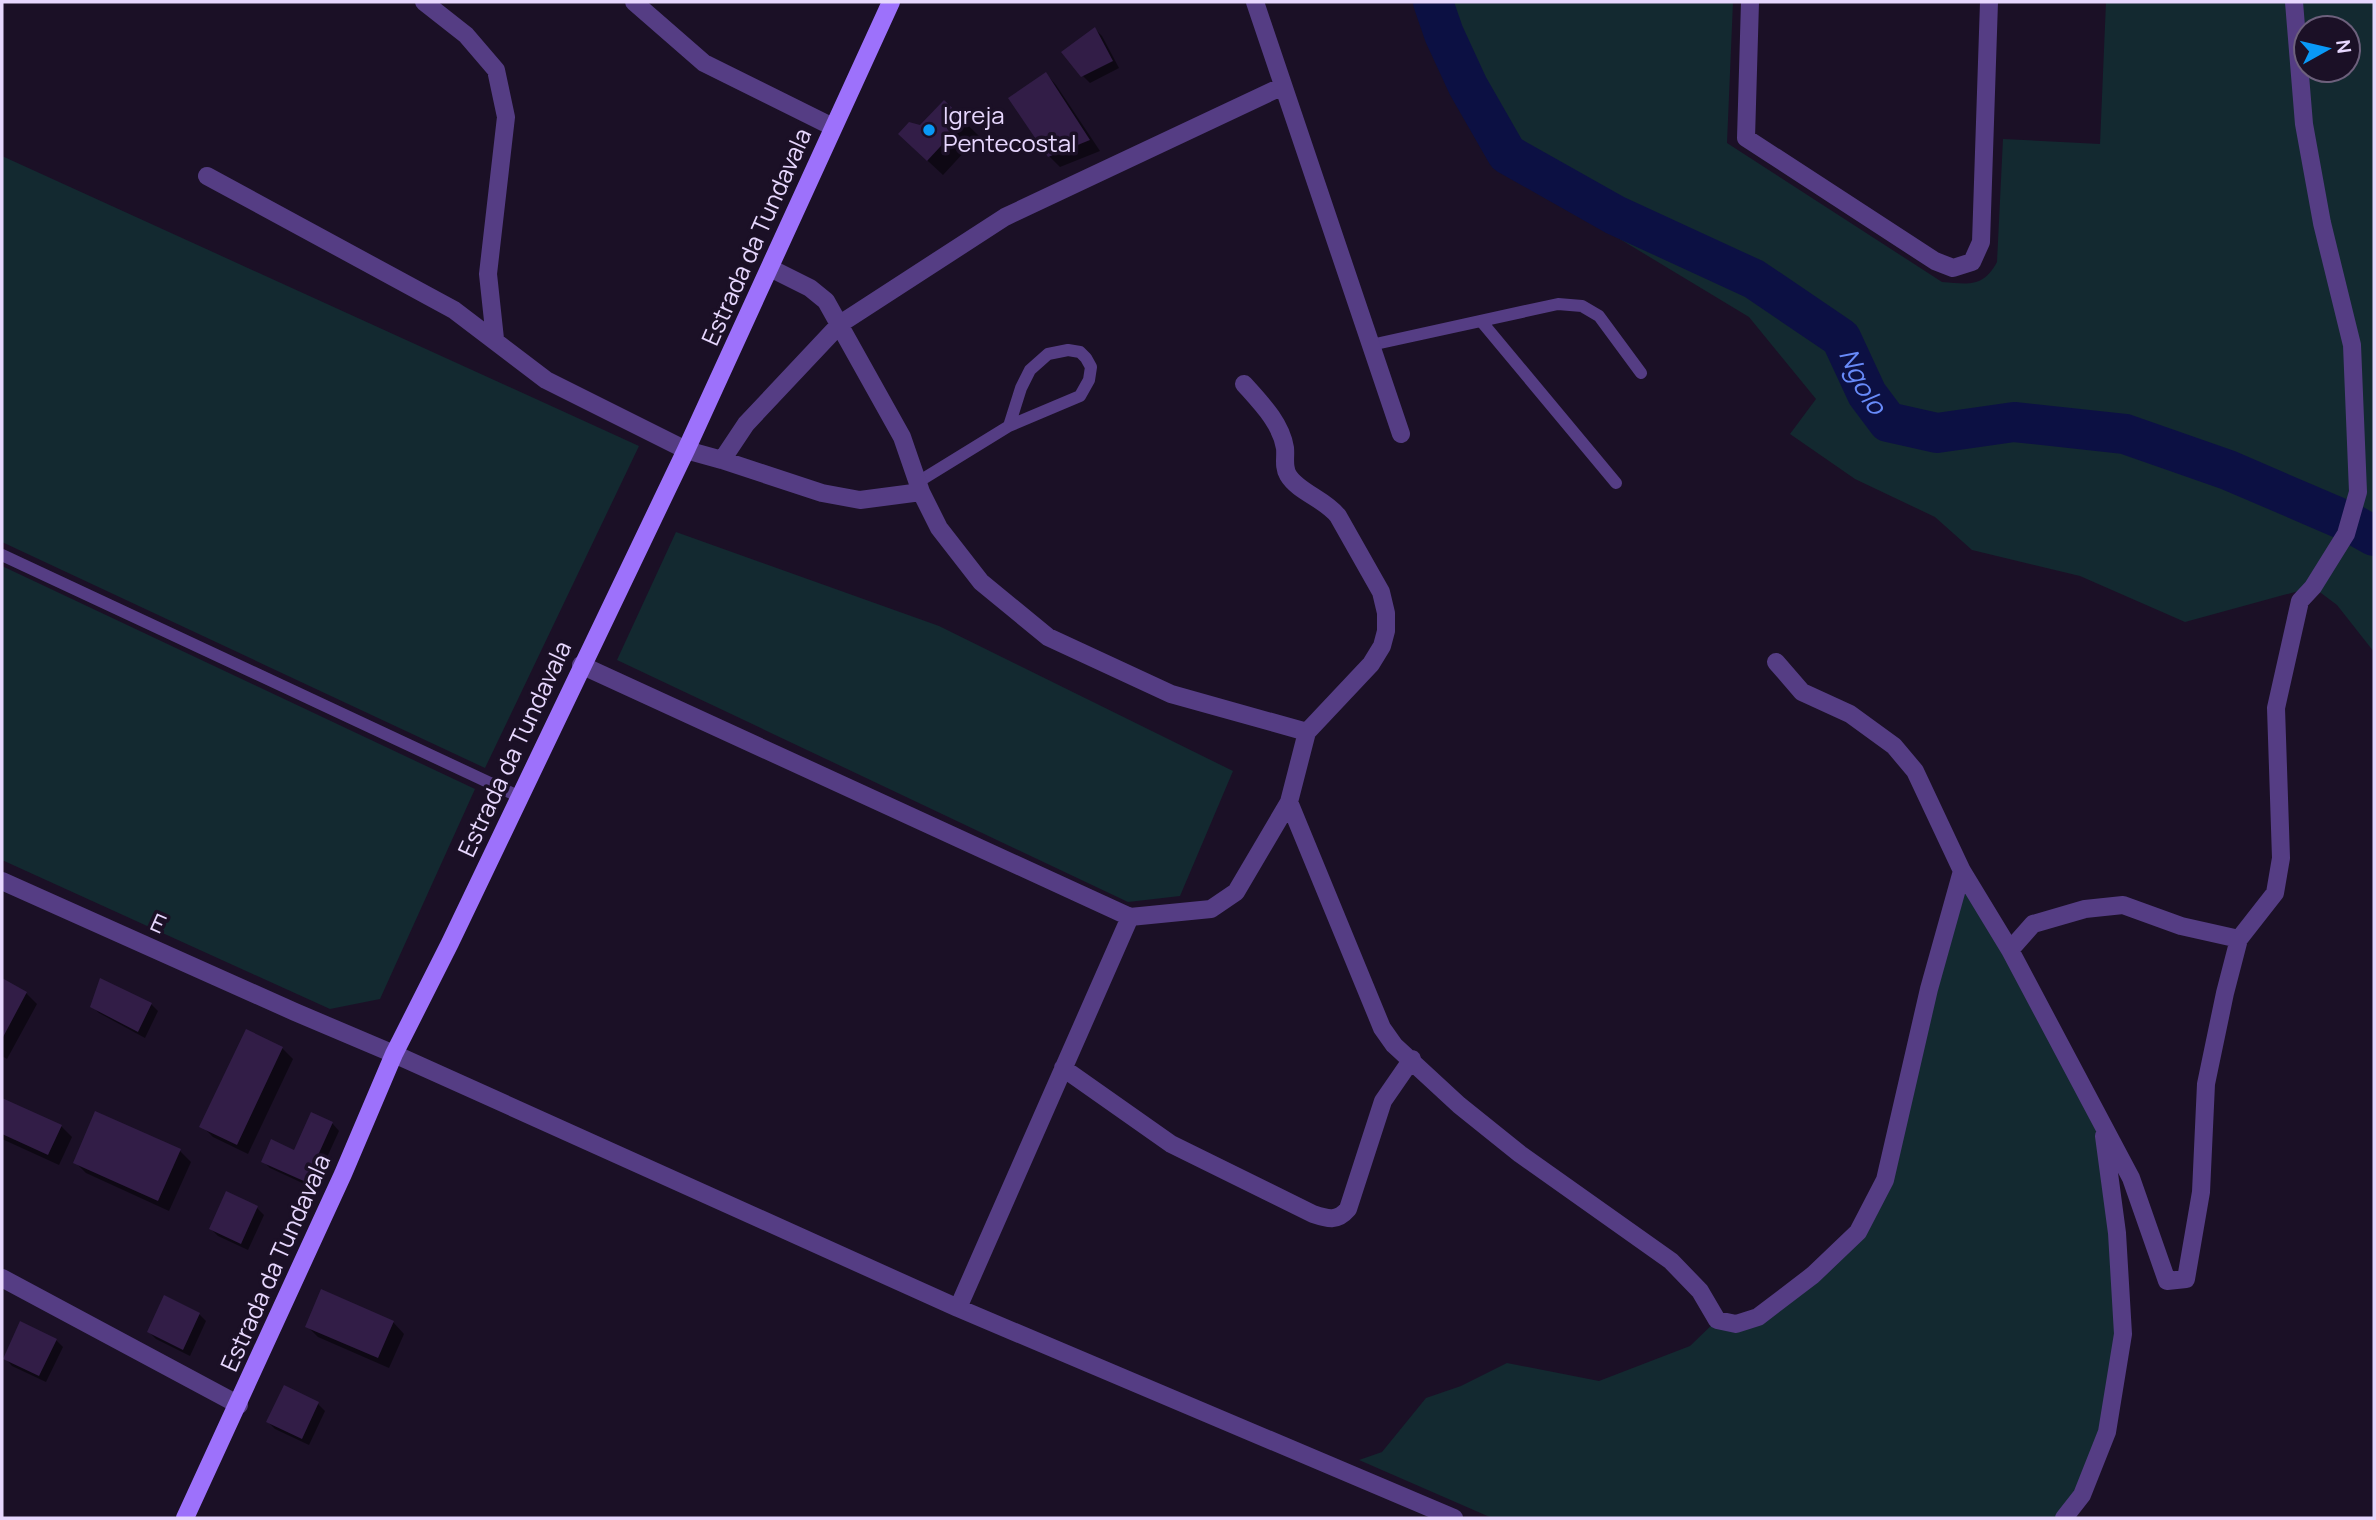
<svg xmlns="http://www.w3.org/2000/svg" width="2376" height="1520" viewBox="0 0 2376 1520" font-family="Manrope,sans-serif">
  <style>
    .green { fill: #132930; fill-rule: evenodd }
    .shadow { fill: #0007 }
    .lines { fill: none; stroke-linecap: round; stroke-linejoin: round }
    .river { stroke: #0c1043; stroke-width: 40 }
    .building { fill: #321d47 }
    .service { stroke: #553d84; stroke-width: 12 }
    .minor { stroke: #553d84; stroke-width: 18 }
    .tertiary { stroke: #553d84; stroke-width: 18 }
    .secondary { stroke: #9d71fb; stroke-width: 18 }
    .poi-dot { fill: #0999f7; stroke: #1b1026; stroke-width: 2.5 }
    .labels { text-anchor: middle; stroke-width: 7; stroke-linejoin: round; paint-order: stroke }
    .poi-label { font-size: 24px; fill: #e7d7fe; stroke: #1b1026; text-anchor: start }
    .street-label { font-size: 24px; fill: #e7d7fe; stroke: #1b1026 }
    .water-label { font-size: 26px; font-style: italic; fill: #688bfa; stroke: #1b1026 }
  </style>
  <rect width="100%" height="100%" fill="#1b1026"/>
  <path class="green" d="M1418 2H1733L1727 143 1942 282C1969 284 1983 288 1997 262L2003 139 2100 144 2106 2H2374V652L2337 605 2313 587 2185 622 2080 576 1972 550 1935 517 1855 479 1790 434 1816 399 1749 317 1522 180 1489 153 1459 96ZM2306 28H2348V70H2306Z
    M2 156 639 446 485 768 2 542Z
    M676 532 939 626 1233 771 1180 896 1128 902 617 660Z
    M2 566 475 789 380 999 330 1009 2 860Z
    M1962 871 2102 1123 2123 1334 2107 1432 2064 1518H1492L1359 1460 1382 1452 1426 1398 1461 1386 1507 1363 1599 1381 1690 1346 1717 1320 1736 1324 1858 1232 1885 1180Z"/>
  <path class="shadow" d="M1095 29 1102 36 1119 68 1090 83 1083 76Z
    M1046 74 1056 85 1100 151 1060 167 1049 156Z
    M944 102 979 136 943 175 915 149 921 127Z
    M2 980 26 993 37 1004 7 1059 2 1056Z
    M101 980 151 1004 158 1011 145 1038 99 1013 92 1006Z
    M282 1048 293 1059 248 1154 213 1137 202 1126Z
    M2 1100 61 1126 72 1137 59 1165 2 1139Z
    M332 1123 339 1131 313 1188 270 1168 263 1161 295 1152Z
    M180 1151 191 1162 169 1211 86 1173 75 1162Z
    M257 1208 264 1215 248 1250 218 1236 211 1229Z
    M199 1314 206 1321 190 1356 156 1339 149 1332Z
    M393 1322 404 1334 389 1368 318 1337 307 1326Z
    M56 1340 63 1347 46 1382 12 1366 5 1358Z
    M284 1388 318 1404 325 1411 309 1445 275 1429 268 1422Z"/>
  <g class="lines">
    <path class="river" id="s1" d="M1433 2 1444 34 1468 86 1507 154 1615 215 1754 279 1841 338 1867 394 1888 422 1937 433 2014 422 2125 434 2228 470 2349 522 2374 536"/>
  </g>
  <path class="building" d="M1095 27 1113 61 1081 77 1061 52Z
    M1046 72 1090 140 1048 157 1008 98Z
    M944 100 965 120 927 161 898 134 909 122 920 125Z
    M2 978 27 992 2 1039Z
    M100 978 152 1003 138 1032 90 1007Z
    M246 1029 283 1047 237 1145 199 1127Z
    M2 1098 62 1125 48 1155 2 1134Z
    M95 1111 181 1149 158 1201 73 1163Z
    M311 1112 333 1122 306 1182 261 1162 271 1139 294 1150Z
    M226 1191 258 1206 241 1244 209 1229Z
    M321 1289 394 1321 378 1358 305 1327Z
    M164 1295 200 1313 183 1350 147 1332Z
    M20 1321 57 1339 39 1376 3 1359Z
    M284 1385 319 1402 302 1439 266 1422Z"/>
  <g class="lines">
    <path class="service" d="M1481 321 1616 483
      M1371 345 1558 304 1582 306 1599 316 1641 373
      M918 482 1009 426 1021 388 1030 370 1048 354 1068 350 1080 352 1086 358 1091 367 1089 380 1080 396 1009 426
      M2 555 520 797"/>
    <path class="minor" d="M424 2 466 35 496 70 506 117 488 274 495 339
      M634 2 704 63 833 127
      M1255 2 1401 434
      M1750 2 1746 138 1935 261 1953 268 1972 262 1981 242 1989 2
      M207 176 454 310 546 380 686 450 722 460 822 493 860 500 921 492
      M770 268 810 288 826 301 902 437 921 492 939 528 981 582 1048 637 1171 694 1307 732
      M722 460 746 424 840 324 1005 217 1283 86
      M1776 662 1802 692 1850 714 1894 746 1915 771 1962 871 2010 950 2131 1178 2167 1281 2186 1279 2201 1192 2206 1084 2225 993 2239 939 2275 893 2281 858 2276 708 2300 601 2313 587 2346 534 2358 492 2352 345 2322 223 2304 124 2294 2
      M581 665 1130 917 958 1308
      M1289 802 1382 1028 1394 1045 1459 1105 1520 1154 1671 1261 1700 1291 1717 1320 1736 1324 1758 1317 1813 1275 1858 1232 1885 1180 1929 989 1962 871
      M1130 917 1211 909 1236 892 1289 802 1307 732 1371 664 1382 646 1386 631V613L1381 592 1338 516C1325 499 1298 492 1288 475 1283 466 1286 458 1285 448 1281 423 1261 403 1244 384
      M2010 950 2033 924 2085 909 2123 905 2181 926 2239 939
      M394 1054 958 1308 1454 1518
      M1063 1068 1171 1144 1313 1214C1328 1219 1337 1222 1348 1209L1383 1101 1412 1059
      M2 1278 239 1405
      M2064 1518 2082 1495 2107 1432 2123 1334 2117 1233 2104 1136"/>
    <path class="tertiary" d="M2 881 295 1012 394 1054"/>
    <path class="secondary" d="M185 1518 343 1174 394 1054 450 943 686 450 891 2"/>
  </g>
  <circle class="poi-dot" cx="929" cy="130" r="7"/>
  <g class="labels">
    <g class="poi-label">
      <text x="943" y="124">Igreja<tspan x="943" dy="28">Pentecostal</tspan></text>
    </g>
    <g class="street-label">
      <text transform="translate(757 237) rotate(-66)" y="8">Estrada da Tundavala</text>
      <text transform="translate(515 749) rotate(-65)" y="8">Estrada da Tundavala</text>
      <text transform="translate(158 924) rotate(24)" y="8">E</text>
      <text transform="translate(276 1263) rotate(-66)" y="8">Estrada da Tundavala</text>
    </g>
    <g class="water-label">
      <text dy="9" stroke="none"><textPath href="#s1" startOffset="600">Ngolo</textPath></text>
    </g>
  </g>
  <rect width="2376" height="1520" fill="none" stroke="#e7d7fe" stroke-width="7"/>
  <g transform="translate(2327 49) rotate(82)"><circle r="33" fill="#1b1026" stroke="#6d607c" stroke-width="2"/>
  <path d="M0-5L12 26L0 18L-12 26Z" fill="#0999f7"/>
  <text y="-10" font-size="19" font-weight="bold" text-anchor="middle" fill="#e7d7fe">N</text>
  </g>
</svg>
